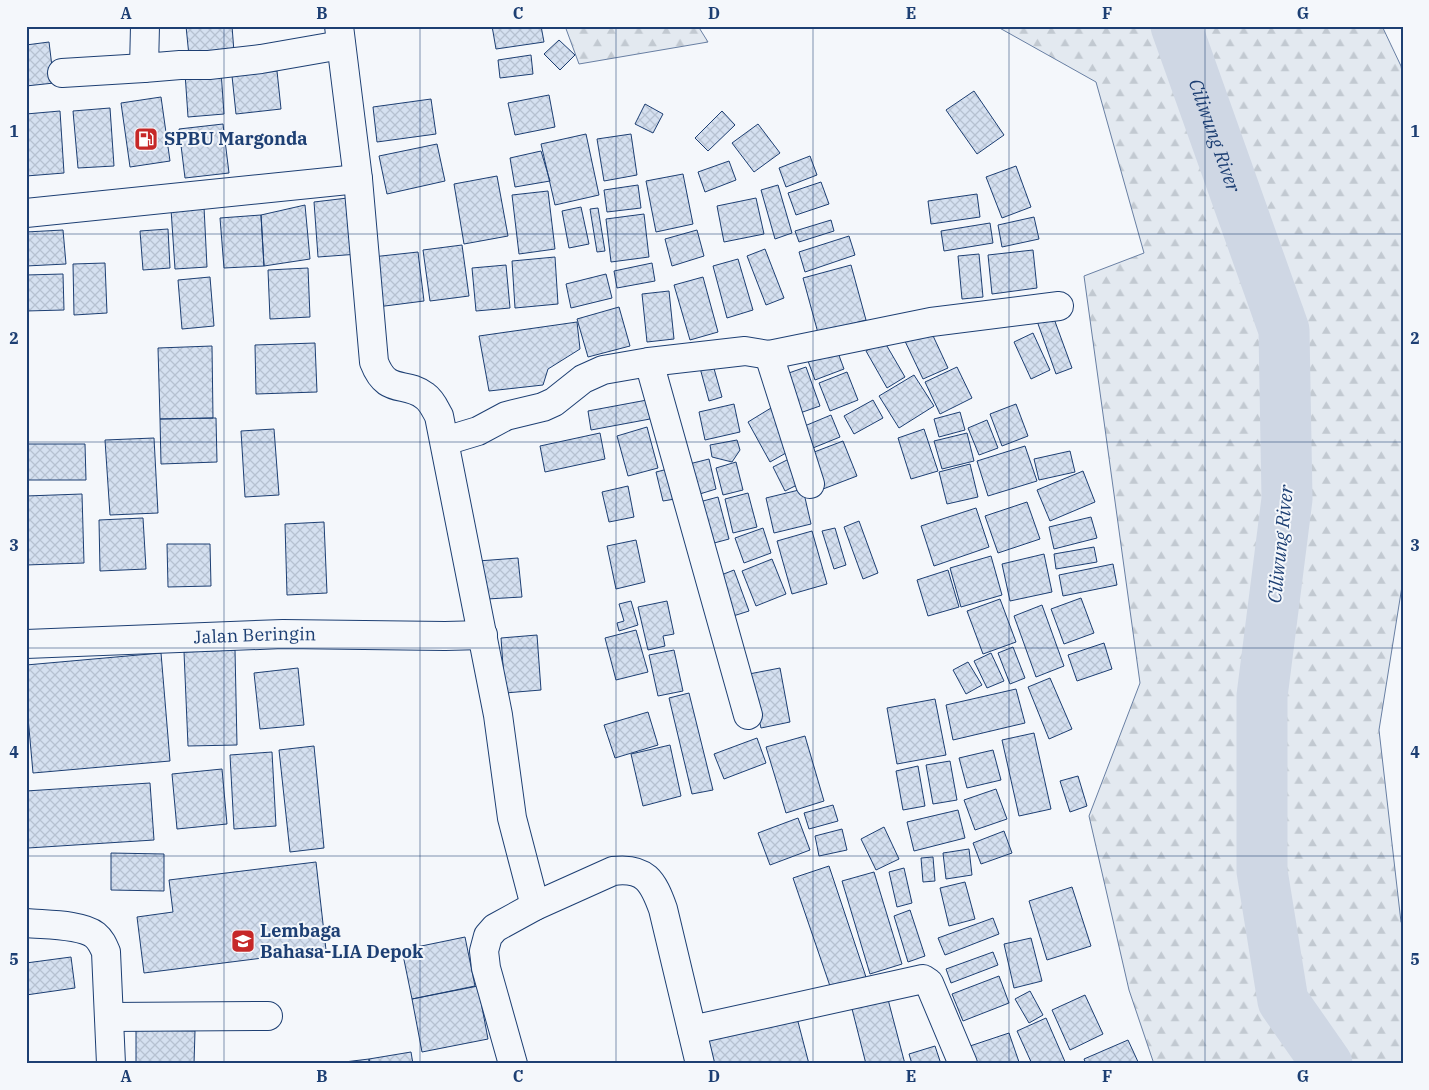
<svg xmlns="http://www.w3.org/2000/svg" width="1429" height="1090" viewBox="0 0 1429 1090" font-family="'IBM Plex Serif',serif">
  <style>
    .forest { fill: url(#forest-firs); stroke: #687fa3 }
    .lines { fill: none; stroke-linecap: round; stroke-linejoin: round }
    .river { stroke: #cfd7e4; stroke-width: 51 }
    .building { fill: url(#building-cross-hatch); stroke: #1d3f73 }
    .minor-casing { stroke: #1d3f73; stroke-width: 30 }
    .minor { stroke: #f4f7fb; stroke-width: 28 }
    .grid { fill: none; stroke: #1d3f73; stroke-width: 1; stroke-opacity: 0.55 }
    .labels { text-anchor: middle; stroke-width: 4; stroke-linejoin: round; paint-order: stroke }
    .poi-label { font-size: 18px; font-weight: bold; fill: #1d3f73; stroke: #f4f7fb; text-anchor: start }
    .street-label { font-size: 18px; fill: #1d3f73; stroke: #f4f7fb }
    .water-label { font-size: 19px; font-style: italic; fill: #1d3f73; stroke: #f4f7fb }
    .neatline { fill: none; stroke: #1d3f73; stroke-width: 2 }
    .grid-label { font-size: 16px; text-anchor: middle; font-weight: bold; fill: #1d3f73 }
  </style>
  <defs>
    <pattern id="forest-firs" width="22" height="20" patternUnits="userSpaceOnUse" patternTransform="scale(1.25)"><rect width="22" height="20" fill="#e3e9f0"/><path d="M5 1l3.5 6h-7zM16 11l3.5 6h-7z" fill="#c2c9d1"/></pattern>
    <pattern id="building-cross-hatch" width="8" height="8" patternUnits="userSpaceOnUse" patternTransform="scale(1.25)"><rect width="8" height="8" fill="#d5e0f0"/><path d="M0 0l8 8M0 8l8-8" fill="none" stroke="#b6c1d1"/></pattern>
  </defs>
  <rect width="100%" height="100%" fill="#f4f7fb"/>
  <path class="forest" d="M565 26H698L708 42 579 64Z
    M996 26H1382L1401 66 1403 78V580L1379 730 1401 922 1403 925V1064H1154L1129 990 1089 816 1140 683 1084 276 1144 253 1096 82Z"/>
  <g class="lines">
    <path class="river" id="s1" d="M1176 26 1284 330 1287 499 1262 696V871L1283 1001 1327 1064"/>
  </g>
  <path class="building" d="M186 26H232L234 52 189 56Z
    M492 26H541L544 42 496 49Z
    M559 40 575 55 560 70 544 54Z
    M49 42 54 83 26 86V45Z
    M531 55 533 74 500 78 498 60Z
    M221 71 224 114 188 117 185 73Z
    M277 71 281 109 236 114 232 76Z
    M974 91 1004 135 977 154 946 110Z
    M549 95 555 127 515 135 508 103Z
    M161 97 170 161 130 167 121 103Z
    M431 99 436 134 377 142 373 107Z
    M645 104 663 114 653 133 635 124Z
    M110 108 114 166 78 168 73 111Z
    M60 111 64 173 26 176V114Z
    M722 111 735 125 708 151 695 138Z
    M223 124 229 173 185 178 179 129Z
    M758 124 780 153 754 172 732 143Z
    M586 134 599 195 555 205 541 144Z
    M631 134 637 175 604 181 597 139Z
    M437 144 445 181 387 194 379 156Z
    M541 151 550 181 515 187 510 158Z
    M810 156 817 175 786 187 779 168Z
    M729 161 736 180 705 192 698 172Z
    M1016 166 1031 207 1002 218 986 177Z
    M683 174 693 224 656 232 646 181Z
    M497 176 508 236 464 244 454 184Z
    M821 182 829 204 796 215 788 193Z
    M638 185 641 208 607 212 604 190Z
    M778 185 792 233 775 239 761 190Z
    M548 191 555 249 519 254 512 195Z
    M977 194 980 217 931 224 928 201Z
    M356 197 359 254 318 257 314 202Z
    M756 198 764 234 724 242 717 206Z
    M305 205 310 259 264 266 261 215Z
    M204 207 207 267 175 269 171 209Z
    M581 207 589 244 569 248 562 211Z
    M598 208 605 251 597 252 590 209Z
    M644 214 649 257 611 262 606 219Z
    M261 215 264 266 224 268 220 218Z
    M1034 217 1039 239 1002 247 998 225Z
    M831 220 834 231 799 242 795 231Z
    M990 223 993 243 944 251 941 231Z
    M168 229 170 268 143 270 140 231Z
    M63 230 66 264 26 266V232Z
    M697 230 704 256 672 266 665 239Z
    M849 236 855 255 805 272 799 252Z
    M462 245 469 296 430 301 423 250Z
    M765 249 784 298 766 305 747 256Z
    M1033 250 1037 288 992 294 988 255Z
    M418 252 424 301 377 307 372 257Z
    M979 254 983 297 962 299 958 256Z
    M555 257 558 304 515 308 512 261Z
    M738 259 753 310 727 318 713 266Z
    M105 263 107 313 74 315 73 264Z
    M652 263 655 281 617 288 614 271Z
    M506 265 510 308 476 311 472 268Z
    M851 265 866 320 818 333 803 278Z
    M308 268 310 317 270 319 268 270Z
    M63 274 64 310 26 311V275Z
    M606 274 612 298 571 308 566 284Z
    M210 277 214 326 182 329 178 280Z
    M703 277 718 332 690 340 674 285Z
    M669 291 674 339 647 342 642 294Z
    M619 307 630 346 588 357 577 319Z
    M1053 316 1072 368 1056 374 1037 321Z
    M577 322 580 349 548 369 543 385 489 391 479 336Z
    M928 325 948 368 923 379 903 337Z
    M1033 333 1050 370 1031 379 1014 342Z
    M884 341 905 377 887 388 866 351Z
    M315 343 317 392 256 394 255 345Z
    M212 346 213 418 160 419 158 348Z
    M837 350 844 369 815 380 808 361Z
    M713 365 722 397 709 401 700 368Z
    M806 367 820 406 797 414 783 375Z
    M957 367 972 398 940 414 925 382Z
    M847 372 858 400 830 411 819 383Z
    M914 375 934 406 899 428 879 396Z
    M647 400 650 419 591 430 588 411Z
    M873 400 883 418 854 434 844 416Z
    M734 404 740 432 705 440 699 412Z
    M1016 404 1028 436 1002 446 990 414Z
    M771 408 793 449 770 462 748 422Z
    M960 412 965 430 939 437 934 419Z
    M831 415 840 437 803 452 795 430Z
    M216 418 217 462 161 464 160 419Z
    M987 420 998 448 979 455 968 428Z
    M647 427 658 468 628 476 617 436Z
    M274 429 279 495 245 497 241 431Z
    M924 429 938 471 911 479 898 438Z
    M600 433 605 459 545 472 540 446Z
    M967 433 974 461 942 469 934 441Z
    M154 438 158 513 110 515 105 440Z
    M737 440 740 450 732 462 712 457 710 445Z
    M843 441 857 476 823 489 809 454Z
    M26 444H85L86 480H26Z
    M1025 446 1037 481 988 496 977 461Z
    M1070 451 1075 472 1039 480 1034 459Z
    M791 458 803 482 785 491 773 467Z
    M709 459 716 489 690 497 681 466Z
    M736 462 743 490 723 495 716 468Z
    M970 464 978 497 947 504 939 472Z
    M668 469 675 499 663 501 656 472Z
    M1083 471 1095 502 1050 521 1037 490Z
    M628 486 634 517 609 522 602 492Z
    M803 489 811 524 774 533 766 498Z
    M748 493 757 527 733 533 725 499Z
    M82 494 84 563 26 565V496Z
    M718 497 729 539 703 546 692 504Z
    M1027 502 1040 539 998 553 985 516Z
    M976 508 989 547 934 566 921 526Z
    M1091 517 1097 538 1054 549 1049 527Z
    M143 518 146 569 100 571 99 520Z
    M859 521 878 573 863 579 844 527Z
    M324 522 327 593 287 595 285 524Z
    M763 528 771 553 744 563 735 538Z
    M835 528 846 565 834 569 822 531Z
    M812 531 827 584 792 594 777 541Z
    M636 540 645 582 616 589 607 546Z
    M167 544H210L211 586 168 587Z
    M1094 547 1097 562 1056 569 1054 554Z
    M1044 554 1052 592 1010 601 1002 564Z
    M991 556 1002 595 961 607 950 568Z
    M518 558 522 597 487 599 478 561Z
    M772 559 786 594 756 606 742 571Z
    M1113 564 1117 585 1063 596 1059 575Z
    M734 570 749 611 730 617 716 577Z
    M948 570 959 607 928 616 917 580Z
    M1081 598 1094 633 1064 644 1051 609Z
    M1000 599 1016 642 983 654 967 611Z
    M631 601 638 625 619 631 617 623 624 621 619 604Z
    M667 601 674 634 663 636 665 646 648 650 638 607Z
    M1042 605 1064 666 1036 677 1014 616Z
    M636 630 648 672 616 680 605 638Z
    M537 635 541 690 505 693 501 638Z
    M1104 643 1112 669 1077 681 1068 655Z
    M1013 647 1025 678 1010 684 998 653Z
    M235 650 237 745 188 746 184 652Z
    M674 650 683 691 658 696 649 655Z
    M161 653 170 761 33 773 26 695V665Z
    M991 653 1004 681 987 688 974 661Z
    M968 662 982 685 966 694 953 670Z
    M298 668 304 725 260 729 254 673Z
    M780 668 790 722 761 728 749 674Z
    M1050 678 1072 729 1049 739 1028 687Z
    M1016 689 1025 723 953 740 946 705Z
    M689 693 713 790 692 794 669 698Z
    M935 699 946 755 897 764 887 708Z
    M648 712 658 745 615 758 604 725Z
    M1034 733 1051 809 1019 816 1002 740Z
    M805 736 824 801 786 813 766 747Z
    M757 738 766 763 724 779 714 754Z
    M670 745 681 796 643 806 631 754Z
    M314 746 324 848 290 852 279 750Z
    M993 750 1001 780 967 788 959 758Z
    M272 752 276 826 234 829 230 755Z
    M950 761 957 800 933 804 926 765Z
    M918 766 925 806 903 810 896 771Z
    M222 769 227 824 177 829 172 774Z
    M1078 776 1087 806 1070 812 1060 781Z
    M150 783 154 840 28 848 26 791Z
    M996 789 1007 819 975 830 964 800Z
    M833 805 838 821 809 829 804 813Z
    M958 810 965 838 914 851 907 822Z
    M798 818 810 850 770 865 758 833Z
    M884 827 899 859 876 870 861 839Z
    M842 829 847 850 819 856 815 836Z
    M1004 831 1012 853 981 864 973 843Z
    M969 849 972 875 946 879 943 853Z
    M111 853 164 854V891L111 890Z
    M933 857 935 881 923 882 921 858Z
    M316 862 326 950 144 973 137 917 173 912 169 880Z
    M829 866 866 977 831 989 793 878Z
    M904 868 912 903 897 907 889 872Z
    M874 872 902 964 870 974 842 881Z
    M965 882 975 919 949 926 940 888Z
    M1072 887 1091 946 1047 960 1029 901Z
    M910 910 925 956 908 962 894 916Z
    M993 918 999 934 945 955 938 938Z
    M465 937 475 986 412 999 402 950Z
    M1031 938 1042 981 1014 988 1004 944Z
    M993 952 998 965 951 983 946 969Z
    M71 957 75 988 26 995V963Z
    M999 976 1009 1003 963 1021 952 994Z
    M478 986 488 1039 422 1052 412 999Z
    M885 988 905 1064H866L849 997Z
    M1030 991 1043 1015 1029 1023 1015 999Z
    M1085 995 1103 1034 1070 1050 1052 1010Z
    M796 1014 809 1064H714L707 1037Z
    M1046 1018 1066 1064H1032L1017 1031Z
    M136 1030 195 1031 194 1064H136Z
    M1009 1033 1019 1062 1014 1064H973L967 1047Z
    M1128 1040 1139 1064H1086L1084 1059Z
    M935 1046 941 1064H912L909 1054Z
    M411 1052 413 1064H370L369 1059Z
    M369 1059V1064H328Z"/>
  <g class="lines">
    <g class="minor-casing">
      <g id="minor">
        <path d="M145 26 144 68 180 65H209L261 59 341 45"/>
        <path d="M339 26 358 179 374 362C387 396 404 380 425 396 432 401 435 409 439 416L498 715 512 818 535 906"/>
        <path d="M62 73 144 68"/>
        <path d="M26 213 358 179"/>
        <path d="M769 355 810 484"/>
        <path d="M649 362 748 715"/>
        <path d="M445 441 478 431 506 416 543 407 554 402 583 379 603 370 649 362 745 351 769 355 931 322 1059 306"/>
        <path id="s2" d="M26 644 283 634 445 636 483 635"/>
        <path d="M26 923C45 925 81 924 95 935 101 940 103 945 106 952L111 1064"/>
        <path d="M109 1017 268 1016"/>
        <path d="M692 1030 923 979 929 983 963 1064"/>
        <path d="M513 1064 486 968 484 951 488 936 495 928 535 906 613 871C645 867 653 881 663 909L700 1064"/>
      </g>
    </g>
    <use href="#minor" class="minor"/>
  </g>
  <path class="grid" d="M224 26V1064M420 26V1064M616 26V1064M813 26V1064M1009 26V1064M1205 26V1064M26 234H1403M26 442H1403M26 648H1403M26 856H1403"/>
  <defs>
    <g id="fuel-square" transform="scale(1.25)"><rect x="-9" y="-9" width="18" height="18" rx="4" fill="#c62828" stroke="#f4f7fb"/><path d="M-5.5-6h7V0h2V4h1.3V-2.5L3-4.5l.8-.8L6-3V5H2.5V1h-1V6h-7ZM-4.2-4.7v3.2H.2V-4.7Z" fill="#fff"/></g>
    <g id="school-square" transform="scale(1.25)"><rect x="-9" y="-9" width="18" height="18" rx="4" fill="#c62828" stroke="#f4f7fb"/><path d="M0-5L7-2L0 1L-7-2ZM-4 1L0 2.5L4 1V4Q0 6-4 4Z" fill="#fff"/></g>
  </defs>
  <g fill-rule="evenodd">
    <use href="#fuel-square" x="146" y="139"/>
    <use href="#school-square" x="243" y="941"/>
  </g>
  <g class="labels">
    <g class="poi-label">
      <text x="164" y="145">SPBU Margonda</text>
      <text x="260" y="937">Lembaga<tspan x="260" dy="21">Bahasa-LIA Depok</tspan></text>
    </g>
    <g class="street-label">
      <text dy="6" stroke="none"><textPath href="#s2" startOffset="229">Jalan Beringin</textPath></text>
    </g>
    <g class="water-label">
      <text dy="7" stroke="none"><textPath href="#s1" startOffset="116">Ciliwung River</textPath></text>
      <text transform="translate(1280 544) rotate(-84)" y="7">Ciliwung River</text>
    </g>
  </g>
  <rect width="1429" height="1090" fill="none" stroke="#f4f7fb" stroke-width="55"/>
  <rect x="28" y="28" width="1374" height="1034" class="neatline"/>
  <g class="grid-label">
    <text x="126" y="19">A</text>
    <text x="322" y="19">B</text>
    <text x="518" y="19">C</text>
    <text x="714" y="19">D</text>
    <text x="911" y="19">E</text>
    <text x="1107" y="19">F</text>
    <text x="1303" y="19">G</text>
    <text x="14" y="137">1</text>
    <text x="1415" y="137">1</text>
    <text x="14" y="344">2</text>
    <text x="1415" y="344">2</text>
    <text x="14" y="551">3</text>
    <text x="1415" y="551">3</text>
    <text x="14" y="758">4</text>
    <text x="1415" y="758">4</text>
    <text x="14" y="965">5</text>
    <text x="1415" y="965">5</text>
    <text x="126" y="1082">A</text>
    <text x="322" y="1082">B</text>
    <text x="518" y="1082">C</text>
    <text x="714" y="1082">D</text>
    <text x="911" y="1082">E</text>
    <text x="1107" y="1082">F</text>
    <text x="1303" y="1082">G</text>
  </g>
</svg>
